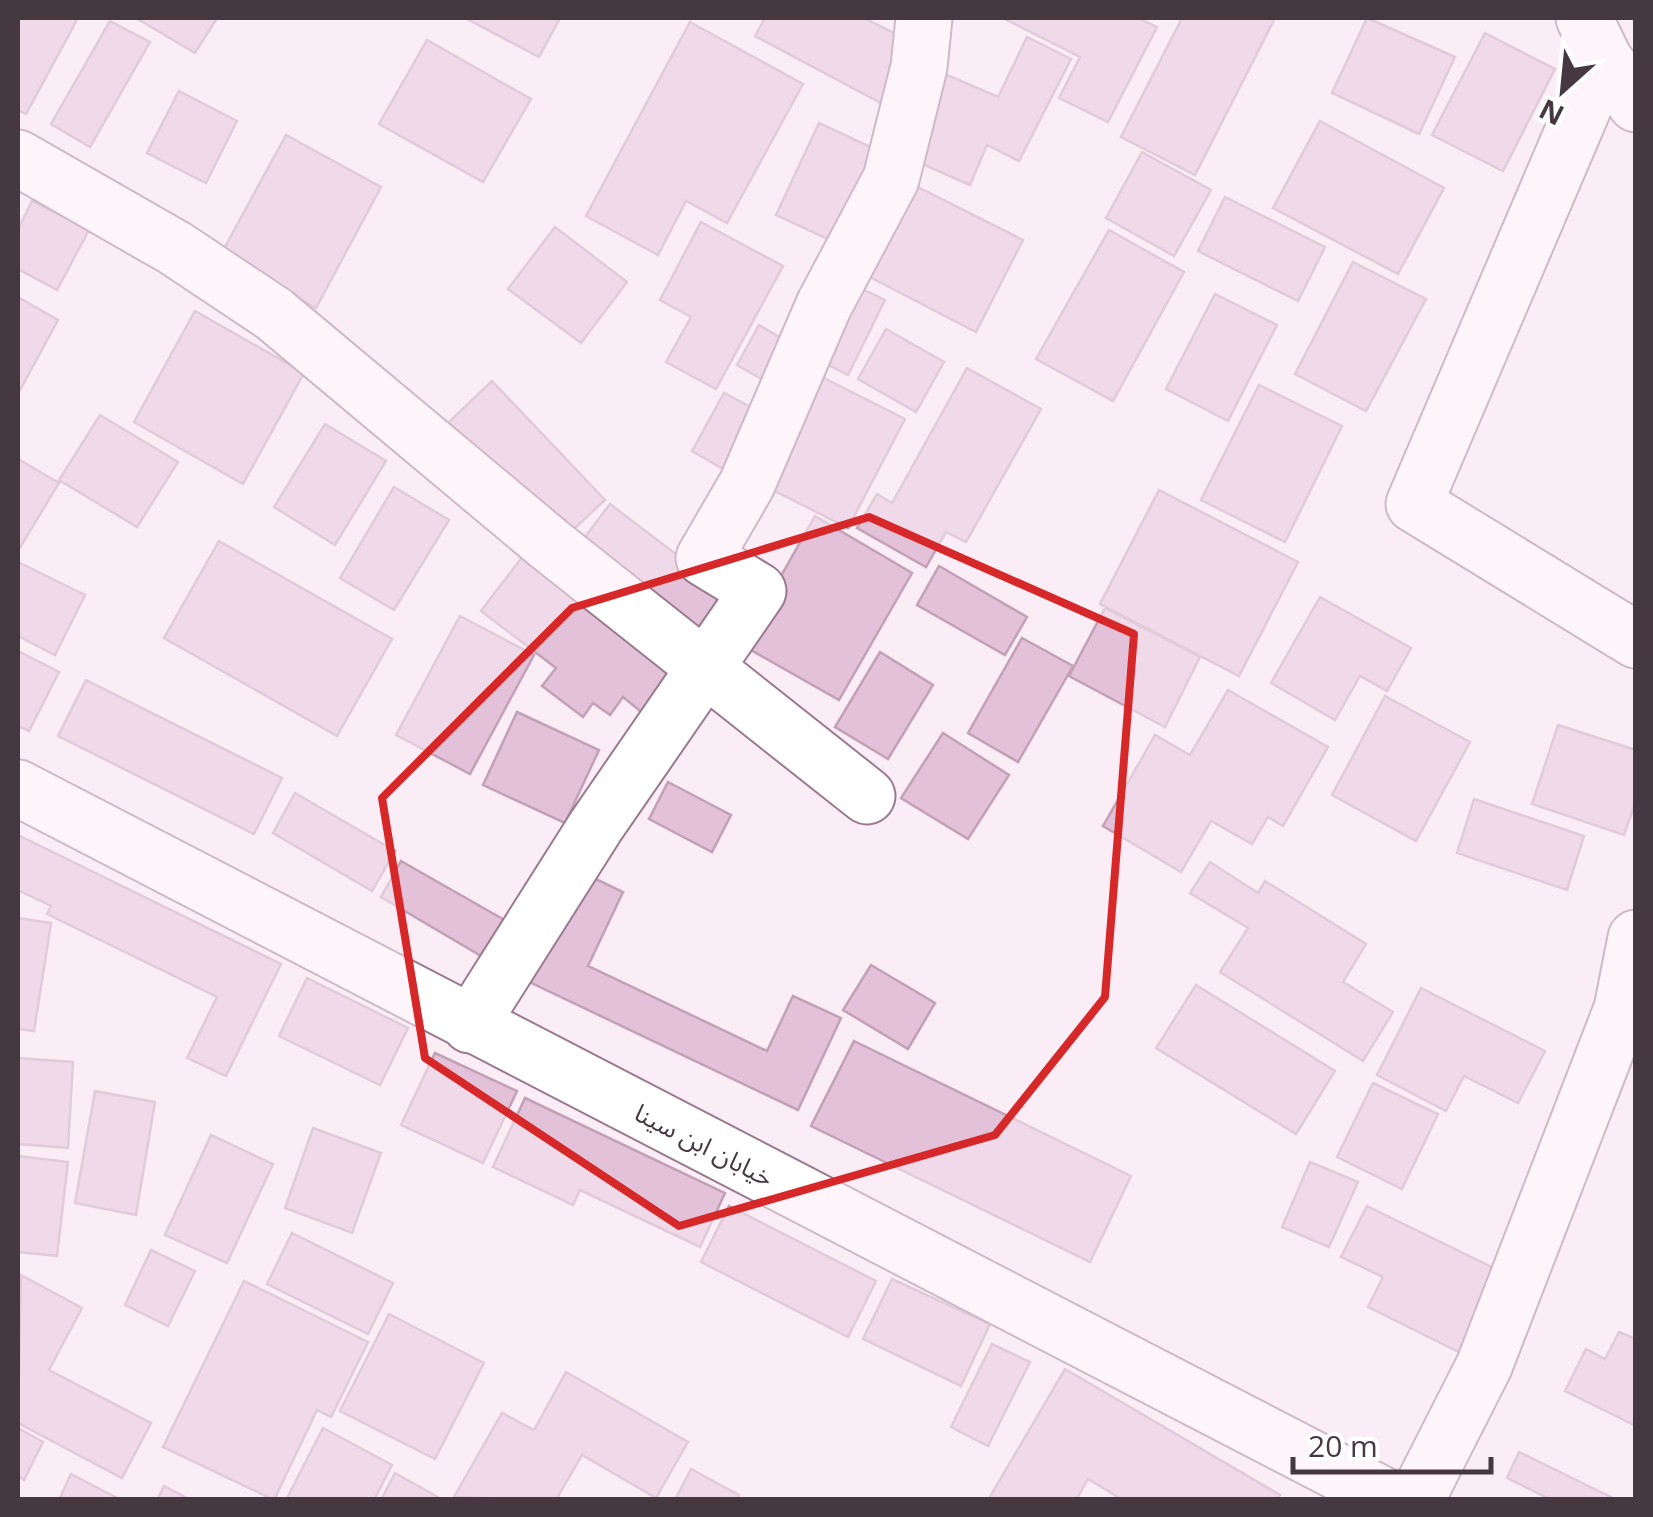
<svg xmlns="http://www.w3.org/2000/svg" width="1653" height="1517" viewBox="0 0 1653 1517" font-family="'Open Sans','Noto Sans Arabic',sans-serif">
  <style>
    .building { fill: #e3c1d8; stroke: #c2a1b6; stroke-width: 2.5 }
    .lines { fill: none; stroke-linecap: round; stroke-linejoin: round }
    .street-casing { stroke: #9a7a8f; stroke-width: 59 }
    .secondary-casing { stroke: #9a7a8f; stroke-width: 59 }
    .street { stroke: #fff; stroke-width: 55 }
    .secondary { stroke: #fff; stroke-width: 55 }
    .marked { fill: none; stroke: #d62828; stroke-width: 8; stroke-linejoin: round }
    .labels { text-anchor: middle; stroke-width: 8; stroke-linejoin: round; paint-order: stroke }
    .street-label { font-size: 25px; fill: #463841; stroke: #fff }
  </style>
  <rect width="100%" height="100%" fill="#fbedf6"/>
  <path class="building" d="M18 18H78L26 114 18 110Z
    M136 18H217L195 53Z
    M465 18H560L539 57Z
    M765 18H864L912 42 881 103 755 36Z
    M1003 18H1138L1157 27 1108 122 1059 98 1080 57Z
    M1182 18H1275L1195 175 1121 137Z
    M1367 18 1455 57 1419 134 1332 93Z
    M110 21 150 42 90 147 51 124Z
    M690 22 803 84 727 223 686 201 658 255 586 216Z
    M1485 33 1555 69 1503 171 1432 135Z
    M1027 37 1071 59 1019 161 987 145 970 185 909 158 947 75 998 97Z
    M427 40 531 99 483 182 379 124Z
    M179 91 237 121 206 183 147 153Z
    M1320 121 1444 188 1398 274 1273 208Z
    M819 123 890 156 847 248 776 215Z
    M286 135 381 187 316 308 220 256Z
    M1142 152 1211 190 1174 256 1106 218Z
    M908 182 1023 240 976 332 862 273Z
    M1225 197 1325 247 1298 301 1198 251Z
    M32 201 89 230 57 290 18 269V229Z
    M701 222 783 266 716 389 666 362 691 317 660 300Z
    M555 227 627 282 581 343 508 289Z
    M1109 230 1184 272 1113 401 1036 359Z
    M1353 262 1426 299 1366 411 1295 374Z
    M846 281 885 300 848 375 809 355Z
    M1215 294 1277 325 1228 421 1166 389Z
    M18 297 58 320 18 394Z
    M195 311 304 373 243 484 134 422Z
    M759 325 801 350 779 389 737 365Z
    M886 329 944 362 916 412 858 379Z
    M967 368 1041 409 966 542 946 532 926 567 857 528 877 494 892 503Z
    M820 376 905 419 848 528 763 485Z
    M492 381 605 500 561 541 449 422Z
    M1259 385 1342 426 1285 542 1201 500Z
    M724 393 764 414 730 473 692 451Z
    M100 415 178 462 137 527 59 480Z
    M325 424 386 461 335 545 274 507Z
    M18 459 59 483 18 551Z
    M394 487 449 520 394 610 340 578Z
    M1159 490 1298 562 1239 676 1100 604Z
    M610 504 740 603 698 657 569 558Z
    M815 516 912 573 839 700 742 645Z
    M219 541 392 639 337 736 164 638Z
    M529 548 688 669 650 719 623 697 610 715 593 703 583 717 542 686 556 668 481 611Z
    M18 562 85 595 55 655 18 636Z
    M939 566 1027 617 1005 655 917 605Z
    M1320 597 1411 648 1387 691 1360 676 1335 720 1271 683Z
    M1105 608 1200 657 1165 727 1069 676Z
    M460 616 534 655 470 774 396 735Z
    M1022 638 1073 666 1018 762 968 733Z
    M18 651 59 672 29 731 18 726Z
    M880 652 933 685 888 759 835 727Z
    M86 680 282 778 254 834 58 736Z
    M1228 690 1328 747 1283 826 1268 817 1252 844 1211 821 1181 872 1103 826 1155 735 1190 755Z
    M1385 696 1470 742 1416 841 1332 795Z
    M517 712 599 750 565 823 483 785Z
    M1558 725 1636 750V801L1624 835 1532 804Z
    M943 733 1009 775 968 839 901 798Z
    M668 782 731 815 712 852 649 819Z
    M295 793 395 851 372 891 273 833Z
    M1474 799 1584 836 1567 890 1457 853Z
    M18 835 281 964 226 1076 187 1058 217 997 47 914 51 906 18 890Z
    M401 861 515 926 493 963 381 897Z
    M1210 862 1258 893 1265 881 1366 944 1343 982 1393 1012 1363 1061 1220 972 1248 928 1190 893Z
    M577 870 623 892 588 966 767 1051 793 996 841 1018 798 1110 525 980Z
    M18 918 51 923 34 1031 18 1029Z
    M871 965 935 1003 908 1049 843 1010Z
    M307 978 408 1028 380 1085 279 1036Z
    M1196 985 1335 1071 1296 1134 1156 1048Z
    M1421 988 1545 1051 1518 1103 1464 1076 1446 1111 1377 1075Z
    M854 1041 1131 1176 1090 1262 811 1126Z
    M435 1053 517 1091 483 1163 401 1125Z
    M18 1058 73 1062 68 1148 18 1144Z
    M1373 1083 1438 1114 1402 1189 1337 1157Z
    M95 1091 155 1102 136 1215 75 1203Z
    M525 1098 725 1193 700 1247 580 1190 573 1205 493 1167Z
    M313 1128 381 1153 352 1233 285 1208Z
    M211 1135 273 1164 227 1263 165 1235Z
    M18 1156 68 1162 57 1256 18 1252Z
    M1310 1162 1358 1182 1329 1247 1282 1227Z
    M729 1206 876 1281 848 1337 701 1262Z
    M1367 1206 1510 1276 1469 1357 1368 1307 1383 1277 1341 1257Z
    M292 1233 393 1283 368 1334 267 1284Z
    M151 1250 195 1271 168 1326 125 1305Z
    M21 1275 82 1308 49 1370 151 1423 122 1478 18 1423Z
    M892 1279 990 1324 961 1386 863 1339Z
    M244 1281 368 1342 331 1417 317 1410 274 1500 163 1447Z
    M389 1314 484 1363 435 1459 340 1411Z
    M1619 1332 1636 1339V1426L1565 1391 1586 1349 1605 1359Z
    M992 1344 1030 1362 988 1446 951 1427Z
    M1065 1369 1280 1495 1277 1500H1123L1088 1479 1076 1500H988Z
    M566 1372 688 1442 656 1498 582 1455 556 1500 454 1497 502 1413 534 1430Z
    M18 1428 43 1442 24 1480 18 1476Z
    M323 1428 392 1465 374 1500H286Z
    M1519 1452 1617 1500H1552L1507 1478Z
    M691 1469 739 1495 736 1500H675Z
    M395 1473 443 1500H381Z
    M71 1474 121 1500H59Z
    M164 1486 191 1500H157Z"/>
  <g class="lines">
    <g class="street-casing">
      <path id="street" d="M1584 18 1604 59 1636 104
        M1604 59 1414 504 1636 640
        M18 158 175 248 274 314 549 544 867 796
        M470 1025 596 826 758 591 704 558 747 484 824 305 891 179 919 67 924 18
        M1416 1500 1484 1366 1622 1009 1636 938"/>
    </g>
    <g class="secondary-casing">
      <path id="secondary" d="M18 788 1392 1500"/>
    </g>
    <use href="#street" class="street"/>
    <use href="#secondary" class="secondary"/>
  </g>
  <path d="M0 0H1653V1517H0ZM869 517 1134 634 1105 997 995 1135 679 1226 425 1058 382 798 572 608Z" fill="#fbedf6" fill-opacity=".55" fill-rule="evenodd"/>
  <path class="marked" d="M869 517 1134 634 1105 997 995 1135 679 1226 425 1058 382 798 572 608Z"/>
  <g class="labels">
    <g class="street-label">
      <text transform="translate(704 1145) rotate(27)" y="9">خیابان ابن سینا</text>
    </g>
  </g>
  <rect width="1653" height="1517" fill="none" stroke="#463841" stroke-width="40"/>
  <g transform="translate(1563 90) rotate(207)" stroke="#ffffff" stroke-width="8" paint-order="stroke">
  <path d="M0-8L18 38L0 25L-18 38Z" fill="#463841"/>
  <text y="-15" font-size="28" font-weight="bold" text-anchor="middle" fill="#463841">N</text>
  </g>
  <path d="M1293 1457v15h198v-15" fill="none" stroke="#463841" stroke-width="5"/>
  <text x="1308" y="1457" font-size="30" fill="#463841" stroke="#ffffff" stroke-width="8" paint-order="stroke">20 m</text>
</svg>
